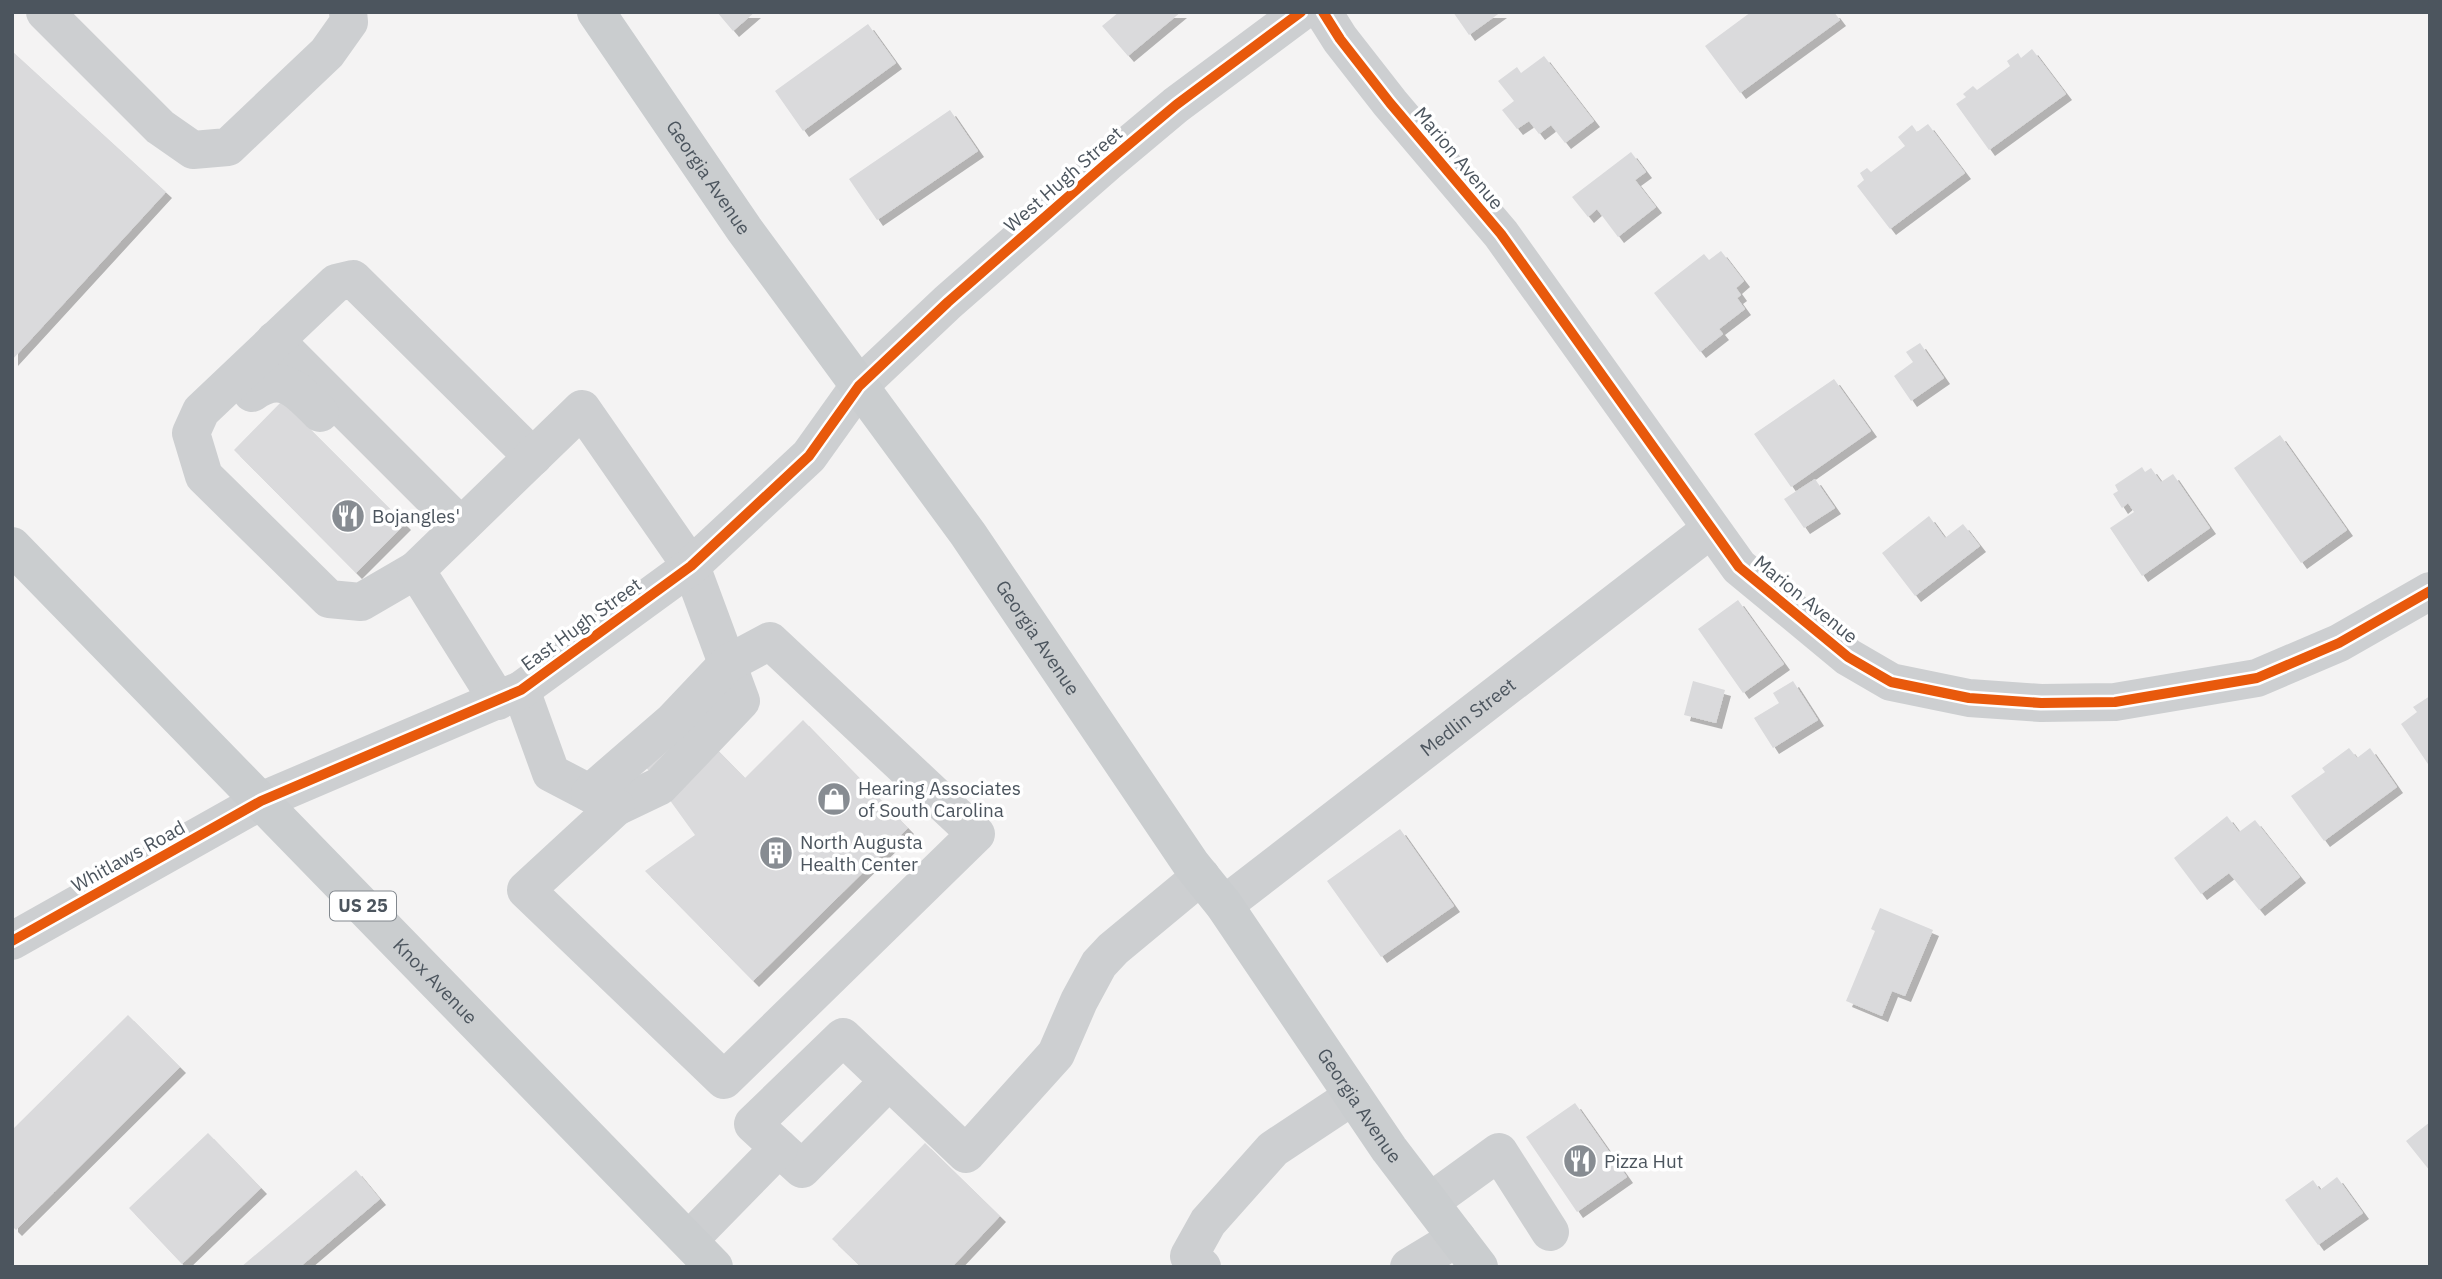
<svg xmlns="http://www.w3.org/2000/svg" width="2442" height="1279" viewBox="0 0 2442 1279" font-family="'IBM Plex Sans',sans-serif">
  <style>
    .building { fill: #dadadc; filter: url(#shadow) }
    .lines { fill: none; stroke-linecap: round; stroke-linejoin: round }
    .minor { stroke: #cdcfd1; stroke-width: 38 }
    .major { stroke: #cacdcf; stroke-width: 38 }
    .cycleway-casing { stroke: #fff; stroke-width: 15 }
    .cycleway { stroke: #e8590c; stroke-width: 10 }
    .labels { text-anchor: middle; stroke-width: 7; stroke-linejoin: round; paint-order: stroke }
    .shield { fill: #fff; stroke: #82888e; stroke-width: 2 }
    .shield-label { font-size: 18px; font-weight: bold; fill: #4c555e }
    .street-label { font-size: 19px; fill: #4c555e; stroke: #fff }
    .poi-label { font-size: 19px; fill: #4c555e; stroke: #fff; text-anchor: start }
  </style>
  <defs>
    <filter id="shadow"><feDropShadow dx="6" dy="6" stdDeviation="0" flood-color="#0004"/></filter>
  </defs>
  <rect width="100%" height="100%" fill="#f4f3f3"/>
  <path class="building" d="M717 12H755L733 31Z
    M1119 12H1181L1128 56 1102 26Z
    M1453 12H1501L1469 35Z
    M1751 12H1834L1840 20 1740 93 1705 46Z
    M868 24 896 63 803 131 775 91Z
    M2032 49 2066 94 1989 150 1956 104 1966 97 1963 94 1973 86 1977 90 2010 66 2007 61 2018 53 2021 58Z
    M12 51 166 192 12 360Z
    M1544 56 1594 121 1565 143 1551 125 1539 134 1529 121 1517 129 1502 110 1514 101 1498 81 1517 67 1521 73Z
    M950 110 978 151 877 220 849 179Z
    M1928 124 1965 173 1890 229 1857 186 1864 180 1860 173 1867 168 1871 172 1905 146 1898 137 1912 125 1917 132Z
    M1631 152 1646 172 1635 180 1656 207 1618 237 1597 209 1588 217 1572 197Z
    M1721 251 1744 281 1736 288 1741 295 1737 298 1745 309 1719 329 1723 334 1700 352 1654 293 1704 254 1709 260Z
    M1920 343 1944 378 1911 401 1894 376 1913 362 1906 352Z
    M1834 379 1871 431 1791 487 1754 434Z
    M282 401 405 524 356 573 234 450Z
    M2280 435 2347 530 2301 563 2234 468Z
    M2142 467 2145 472 2151 468 2161 482 2173 474 2210 528 2142 576 2110 528 2134 512 2128 503 2122 508 2113 494 2118 491 2115 485Z
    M1815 479 1835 508 1804 528 1784 499Z
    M1929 516 1945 538 1963 524 1980 546 1915 596 1882 553Z
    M1738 600 1784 664 1743 693 1698 629Z
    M1693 681 1725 690 1716 723 1684 715Z
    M1793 681 1818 720 1773 748 1754 718 1779 703 1773 693Z
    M2430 696V767L2401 724 2417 712 2413 707Z
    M686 718 745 778 803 720 908 828 753 981 645 871 695 835 643 763Z
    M2349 748 2357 758 2370 748 2397 787 2324 841 2291 796 2325 772 2322 768Z
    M2227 816 2239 832 2255 820 2300 877 2259 910 2229 873 2201 894 2174 858Z
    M1400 829 1454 906 1381 957 1327 881Z
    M1880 908 1933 930 1905 996 1892 991 1882 1016 1846 1001 1875 931 1871 929Z
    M128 1015 180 1067 16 1230 12 1226V1130Z
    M1575 1103 1627 1177 1577 1212 1526 1137Z
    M2430 1122V1171L2406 1141Z
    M208 1133 261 1188 182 1264 129 1208Z
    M925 1143 1000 1216 952 1267H861L832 1239Z
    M356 1170 380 1199 300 1267H241Z
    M2337 1177 2363 1213 2318 1245 2285 1200 2313 1180 2320 1190Z"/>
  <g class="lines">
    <g class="minor">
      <path d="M45 12 160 127 193 150 228 147 327 53 349 22 348 12"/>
      <path d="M1323 12 1340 39 1390 103 1501 234 1739 567 1848 657 1891 682 1969 698 2041 703 2115 702 2257 678 2339 643 2430 591"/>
      <path d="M275 340 461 526"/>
      <path d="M252 393C283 371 298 391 320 413"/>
      <path d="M416 570 361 602 329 599 204 476 191 433 201 411 336 283 353 279 533 457"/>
      <path d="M498 701 416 570 582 409 691 566 741 701 660 786 616 807 551 773 521 690"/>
      <path d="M590 793 673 721 727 664 770 641 976 834 724 1080 526 890 616 807"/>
      <path id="s1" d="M1224 905 1711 529"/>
      <path d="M12 941 261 801 521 690 691 566 809 456 859 386 948 302 1108 162 1176 105 1301 12"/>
      <path d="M779 1148 802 1169 889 1081"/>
      <path d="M1430 1202 1499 1152 1550 1232"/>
      <path d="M689 1240 779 1148 753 1124 843 1037 966 1154 1056 1054 1079 1001 1099 964 1113 949 1201 876"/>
      <path d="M1202 1267 1189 1256 1208 1222 1273 1149 1353 1096"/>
      <path d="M1409 1267 1457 1238"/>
    </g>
    <g class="major">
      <path id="s2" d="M596 12 744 229 968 534 1191 864 1224 905 1389 1149 1479 1267"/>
      <path id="s3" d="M12 546 714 1267"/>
    </g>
    <g class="cycleway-casing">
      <path id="cycleway" d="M1323 12 1340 39 1390 103 1501 234 1739 567 1848 657 1891 682 1969 698 2041 703 2115 702 2257 678 2339 643 2430 591
        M12 941 261 801 521 690 691 566 809 456 859 386 948 302 1108 162 1176 105 1301 12"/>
    </g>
    <use href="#cycleway" class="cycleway"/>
  </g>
  <defs>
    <g id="restaurant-disc" transform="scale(1.75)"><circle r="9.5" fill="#878c92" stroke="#fff"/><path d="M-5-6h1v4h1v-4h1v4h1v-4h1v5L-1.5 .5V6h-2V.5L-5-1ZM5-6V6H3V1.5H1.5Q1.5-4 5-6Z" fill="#fff"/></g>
    <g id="shop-disc" transform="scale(1.75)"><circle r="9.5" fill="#878c92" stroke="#fff"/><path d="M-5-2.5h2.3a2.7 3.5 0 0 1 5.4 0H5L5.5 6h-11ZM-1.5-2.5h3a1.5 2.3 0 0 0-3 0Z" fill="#fff"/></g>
    <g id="building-disc" transform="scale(1.75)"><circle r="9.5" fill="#878c92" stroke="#fff"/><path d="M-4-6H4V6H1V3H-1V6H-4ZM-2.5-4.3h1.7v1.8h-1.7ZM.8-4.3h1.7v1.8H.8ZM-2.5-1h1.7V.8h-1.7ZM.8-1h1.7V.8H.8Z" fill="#fff"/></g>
  </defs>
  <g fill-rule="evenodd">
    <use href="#restaurant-disc" x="348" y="516"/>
    <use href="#shop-disc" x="834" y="799"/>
    <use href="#building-disc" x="776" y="853"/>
    <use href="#restaurant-disc" x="1580" y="1161"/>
  </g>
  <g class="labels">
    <rect class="shield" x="330" y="891.5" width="66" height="29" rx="5"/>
    <g class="shield-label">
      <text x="363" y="912">US 25</text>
    </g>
    <g class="street-label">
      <text transform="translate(1459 158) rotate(50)" y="7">Marion Avenue</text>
      <text dy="7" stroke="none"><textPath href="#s2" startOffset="200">Georgia Avenue</textPath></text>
      <text transform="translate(1063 179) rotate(-41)" y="7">West Hugh Street</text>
      <text transform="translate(1806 599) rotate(39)" y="7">Marion Avenue</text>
      <text transform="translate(581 624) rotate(-36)" y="7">East Hugh Street</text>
      <text dy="7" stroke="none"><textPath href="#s2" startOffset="766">Georgia Avenue</textPath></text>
      <text dy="7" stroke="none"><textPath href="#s1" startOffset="308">Medlin Street</textPath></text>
      <text transform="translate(128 856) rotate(-29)" y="7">Whitlaws Road</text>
      <text dy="7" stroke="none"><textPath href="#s3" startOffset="607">Knox Avenue</textPath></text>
      <text dy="7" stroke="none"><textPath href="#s2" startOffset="1334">Georgia Avenue</textPath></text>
    </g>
    <g class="poi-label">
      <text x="372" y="523">Bojangles'</text>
      <text x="858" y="795">Hearing Associates<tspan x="858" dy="22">of South Carolina</tspan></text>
      <text x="800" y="849">North Augusta<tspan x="800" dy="22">Health Center</tspan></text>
      <text x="1604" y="1168">Pizza Hut</text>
    </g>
  </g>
  <rect width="2442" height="1279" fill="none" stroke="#4c555e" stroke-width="28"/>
</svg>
